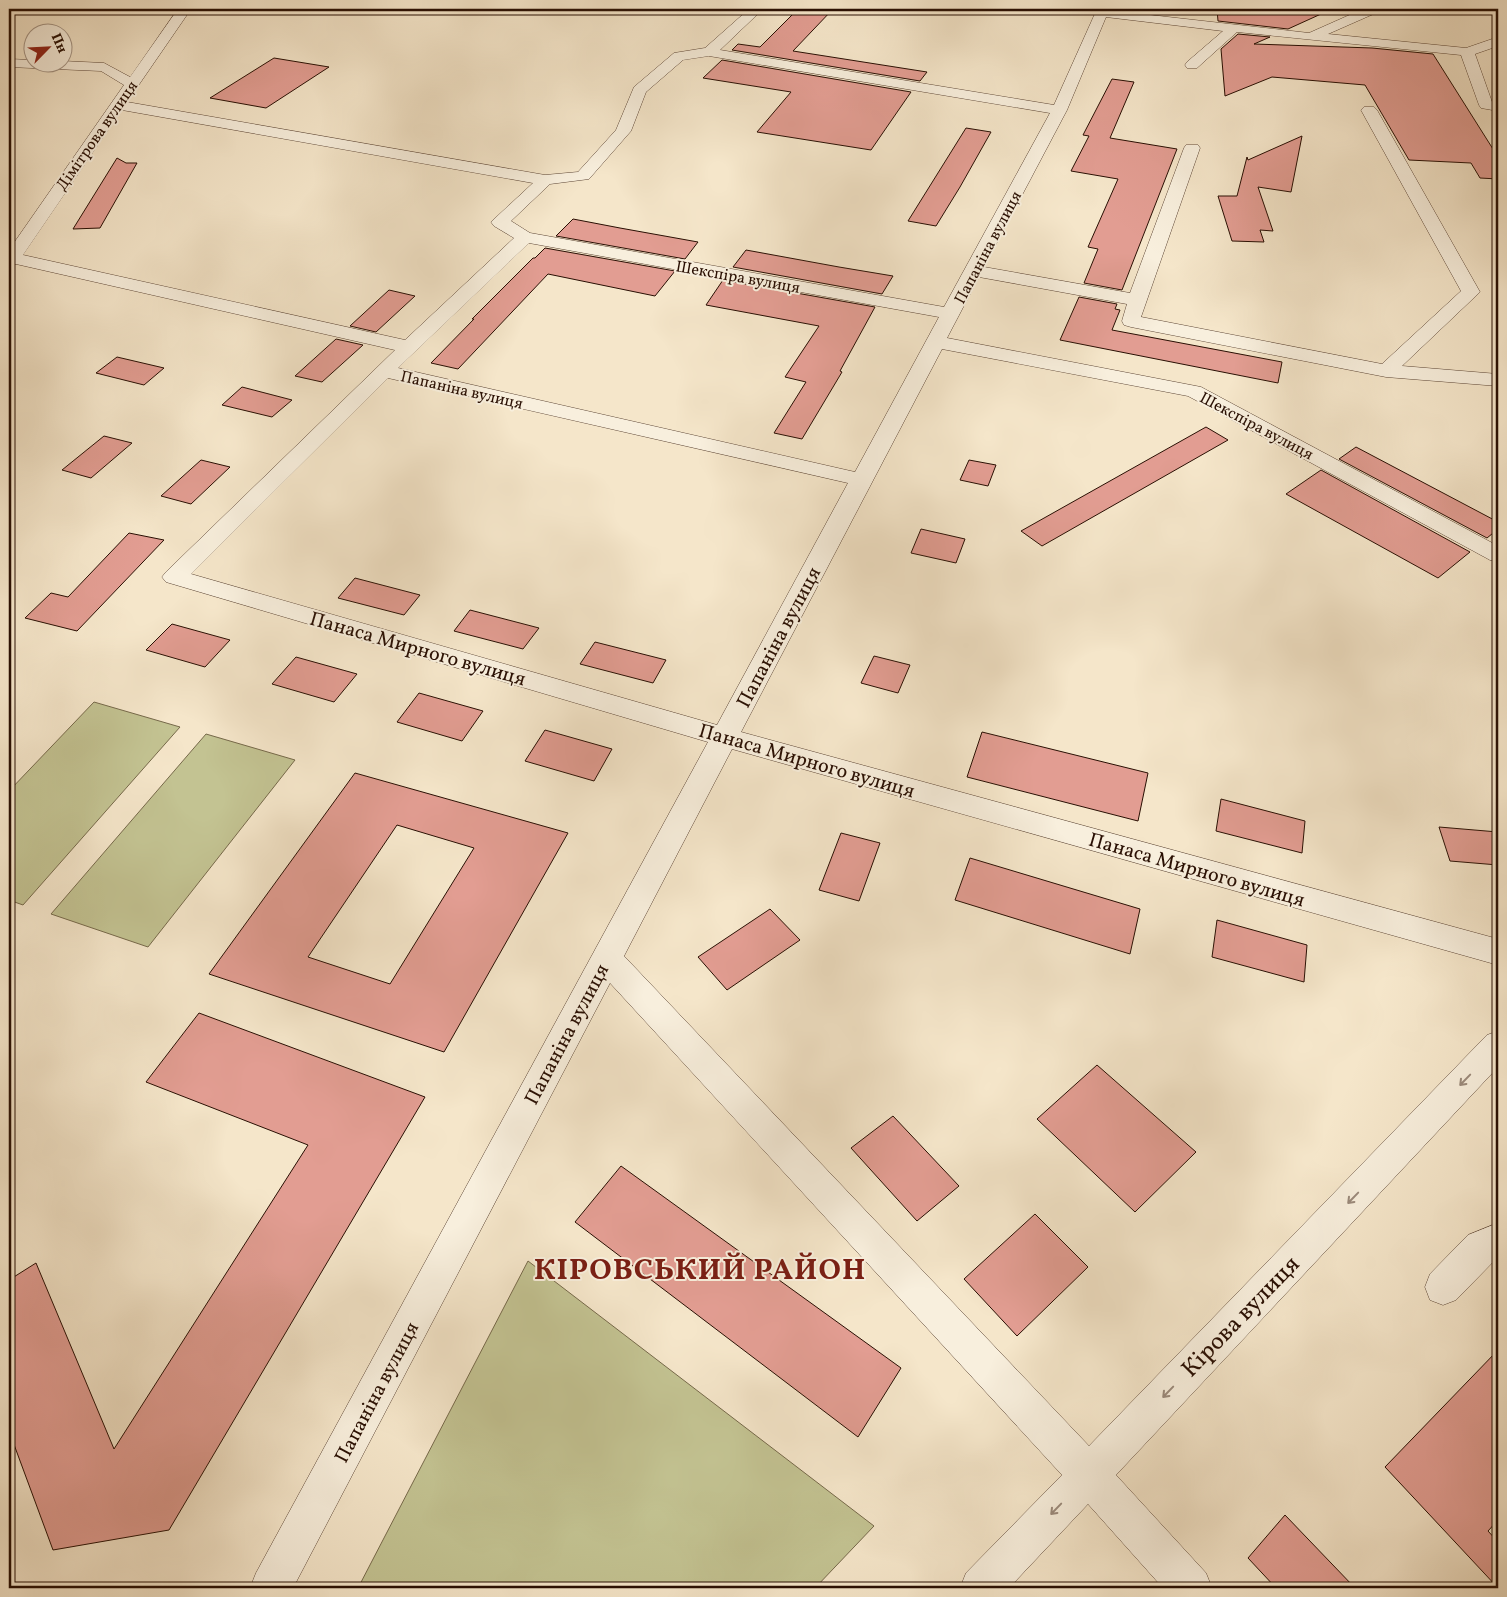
<svg xmlns="http://www.w3.org/2000/svg" width="1507" height="1597" viewBox="0 0 1507 1597" font-family="Vollkorn,serif">
  <style>
    .green { fill: #c3c392; stroke: #76694a }
    .building { fill: #e29d92; stroke: #290f03; fill-rule: evenodd }
    .lines { fill: none; stroke-linecap: round; stroke-linejoin: round }
    .minor-casing { stroke: #5c4535; stroke-width: 1 }
    .minor { fill: #f8efdd; fill-rule: evenodd }
    .oneway { stroke: #9b8a7b }
    .labels { text-anchor: middle; stroke-width: 4; stroke-linejoin: round; paint-order: stroke }
    .far-street-label { font-size: 16px; fill: #290f03; stroke: #f8efdd }
    .street-label { font-size: 20px; fill: #290f03; stroke: #f8efdd }
    .near-street-label { font-size: 24px; fill: #290f03; stroke: #f8efdd }
    .near-district-label { font-size: 30px; font-weight: bold; letter-spacing: 1px; fill: #7a1f14; stroke: #f8efdd }
  </style>
  <rect width="100%" height="100%" fill="#f5e6ca"/>
  <filter id="stains"><feTurbulence type="fractalNoise" baseFrequency=".004" numOctaves="4"/><feColorMatrix values="0 0 0 0 .2 0 0 0 0 .09 0 0 0 0 .02 0 0 0 .5 -.17"/></filter>
  <radialGradient id="worn" r=".72"><stop offset=".6" stop-color="#630" stop-opacity="0"/><stop offset="1" stop-color="#630" stop-opacity=".3"/></radialGradient>
  <path class="green" d="M94 702 180 727 23 905 9 900V791Z
    M206 734 295 760 148 947 51 914Z
    M528 1261 874 1526 815 1588H358Z"/>
  <path class="building" d="M798 9H833L793 51 927 72 920 81 732 50 738 44 760 47Z
    M1217 9 1243 11 1244 9H1332L1288 29 1218 21Z
    M1238 34 1270 37 1254 44 1372 48 1433 54 1498 157V179L1480 178 1471 163 1409 160 1365 85 1272 77 1225 96 1221 49Z
    M274 58 329 67 266 108 210 98Z
    M722 60 911 92 871 150 757 132 791 92 703 78Z
    M1112 79 1134 82 1110 138 1177 149 1122 290 1084 283 1098 249 1088 247 1118 179 1071 171 1089 136 1083 135Z
    M966 128 991 132 960 187 936 226 908 221Z
    M1302 136 1291 192 1258 187 1273 231 1260 230 1264 242 1232 241 1218 196H1237L1247 157 1248 160Z
    M117 158 126 163H137L100 228 73 229Z
    M573 219 620 228 698 242 685 259 556 236Z
    M545 248 675 271 655 296 548 274 458 369 431 363 474 319H472L533 258H535Z
    M746 250 839 267 893 276 882 294 733 267Z
    M723 280 875 307 840 371 842 372 802 439 774 433 806 382 785 377 819 326 706 305Z
    M389 290 415 296 376 332 350 326Z
    M1079 297 1117 304 1115 309 1120 310 1112 330 1282 362 1278 383 1060 340Z
    M336 339 363 345 322 382 295 376Z
    M117 357 164 368 144 385 96 373Z
    M242 387 292 400 272 417 222 405Z
    M1206 427 1228 440 1042 546 1021 531Z
    M104 436 132 443 91 478 62 470Z
    M1356 447 1498 522V529L1487 538 1339 459Z
    M201 460 230 467 191 504 161 496Z
    M969 460 996 465 988 486 960 480Z
    M1321 470 1470 552 1438 578 1286 494Z
    M921 529 965 539 956 563 911 553Z
    M129 533 164 540 77 631 25 618 51 593 68 597Z
    M355 578 420 595 404 615 338 598Z
    M470 610 539 628 523 649 454 631Z
    M172 624 230 640 205 667 146 650Z
    M595 642 666 660 653 683 580 664Z
    M874 656 910 665 898 693 861 683Z
    M296 657 357 674 334 702 272 684Z
    M419 693 483 711 462 741 397 722Z
    M545 730 612 749 594 781 525 761Z
    M982 732 1148 773 1138 821 967 777Z
    M355 773 568 833 444 1052 209 974ZM397 825 474 848 390 984 308 957Z
    M1221 799 1305 821 1302 853 1216 831Z
    M1439 827 1498 832V865L1450 861Z
    M841 833 880 843 859 901 819 890Z
    M970 858 1140 909 1130 954 955 900Z
    M770 909 800 940 727 990 698 957Z
    M1217 920 1307 945 1304 982 1212 957Z
    M199 1013 425 1097 169 1530 53 1550 9 1431V1280L36 1263 114 1449 308 1145 146 1082Z
    M1097 1065 1196 1152 1135 1212 1037 1119Z
    M893 1116 959 1186 917 1221 851 1148Z
    M621 1166 901 1368 858 1437 575 1222Z
    M1035 1214 1088 1267 1017 1336 964 1279Z
    M1498 1350V1520L1488 1531 1498 1542V1588L1385 1467Z
    M1285 1515 1355 1588H1276L1248 1558Z"/>
  <g class="lines">
    <g class="minor-casing">
      <path id="minor" d="M178 9H191L127 102 545 175 578 172 616 130 634 87 674 53 705 48 749 9H763L720 50 1054 105 1097 9 1309 33 1363 9H1379L1378 12 1328 34 1466 48 1498 37V46L1475 54 1492 102 1498 103V111L1481 108 1479 105 1461 55 1237 32 1197 68H1187L1185 65 1187 62 1223 31 1106 17 1067 110 984 267 1130 293 1184 148 1186 145H1198L1200 148 1141 317 1382 364 1461 291 1361 110 1364 107H1374L1377 110 1480 292 1402 366 1498 374V386L1386 377 1131 327 1124 325 1122 321 1127 304 979 277 947 338 1201 387 1498 546V562L1490 560 1188 396 942 349 741 732 1498 939V965L732 749 624 956 1089 1446 1487 1035 1498 1031V1067L1116 1475 1206 1573 1212 1588H1163L1088 1504 1009 1588H960L966 1573 1062 1475 610 983 293 1588H250L256 1573 708 742 166 582 162 577 166 572 395 350 16 264 9 267V250L124 85 101 71 9 67V59L32 60V62H62V61L104 63 130 77ZM709 56 1050 113 944 307 530 233 511 221 550 184 589 179 631 131 646 92 683 60ZM122 110 533 183 491 222 494 226 514 238 405 340 23 255ZM529 243 939 317 855 472 398 368ZM388 378 848 483 717 725 191 574Z
        M1498 1223V1258L1494 1261 1456 1300 1443 1305 1430 1300 1425 1287 1430 1274 1468 1235Z"/>
    </g>
    <use href="#minor" class="minor"/>
  </g>
  <defs><path id="oneway-shaft" d="M-6 0H5M1.5-3L5.5 0L1.5 3" fill="none" stroke-width="1.6" stroke-linecap="round" stroke-linejoin="round" transform="scale(1.25)"/></defs>
  <g class="oneway">
    <use href="#oneway-shaft" transform="translate(1465 1080) rotate(134)"/>
    <use href="#oneway-shaft" transform="translate(1353 1198) rotate(134)"/>
    <use href="#oneway-shaft" transform="translate(1168 1392) rotate(134)"/>
    <use href="#oneway-shaft" transform="translate(1056 1509) rotate(134)"/>
  </g>
  <g class="labels">
    <g class="far-street-label">
      <text transform="translate(96 135) rotate(-55)" y="6">Дімітрова вулиця</text>
      <text transform="translate(987 247) rotate(-62)" y="6">Папаніна вулиця</text>
      <text transform="translate(738 276) rotate(10)" y="6">Шекспіра вулиця</text>
      <text transform="translate(462 389) rotate(13)" y="6">Папаніна вулиця</text>
      <text transform="translate(1257 425) rotate(28)" y="6">Шекспіра вулиця</text>
    </g>
    <g class="street-label">
      <text transform="translate(778 637) rotate(-62)" y="7">Папаніна вулиця</text>
      <text transform="translate(418 648) rotate(16)" y="7">Панаса Мирного вулиця</text>
      <text transform="translate(807 760) rotate(16)" y="7">Панаса Мирного вулиця</text>
      <text transform="translate(1197 869) rotate(16)" y="7">Панаса Мирного вулиця</text>
      <text transform="translate(566 1034) rotate(-62)" y="7">Папаніна вулиця</text>
      <text transform="translate(376 1392) rotate(-62)" y="7">Папаніна вулиця</text>
    </g>
    <g class="near-street-label">
      <text transform="translate(1240 1316) rotate(-46)" y="8">Кірова вулиця</text>
    </g>
    <g class="near-district-label">
      <text x="700" y="1279">КІРОВСЬКИЙ РАЙОН</text>
    </g>
  </g>
  <rect width="1507" height="1597" fill="none" stroke="#f5e6ca" stroke-width="30"/>
  <rect x="10" y="10" width="1487" height="1577" fill="none" stroke="#290f03" stroke-width="2.5"/>
  <rect x="15" y="15" width="1477" height="1567" fill="none" stroke="#290f03"/>
  <g transform="translate(48 48) rotate(66)"><circle r="24" fill="#f8efdd" stroke="#a59586"/>
  <path d="M0-4L9 19L0 12L-9 19Z" fill="#8f2418"/>
  <text y="-8" font-size="14" font-weight="bold" text-anchor="middle" fill="#290f03">Пн</text>
  </g>
  <rect width="100%" height="100%" filter="url(#stains)"/>
  <rect width="100%" height="100%" fill="url(#worn)"/>
</svg>
